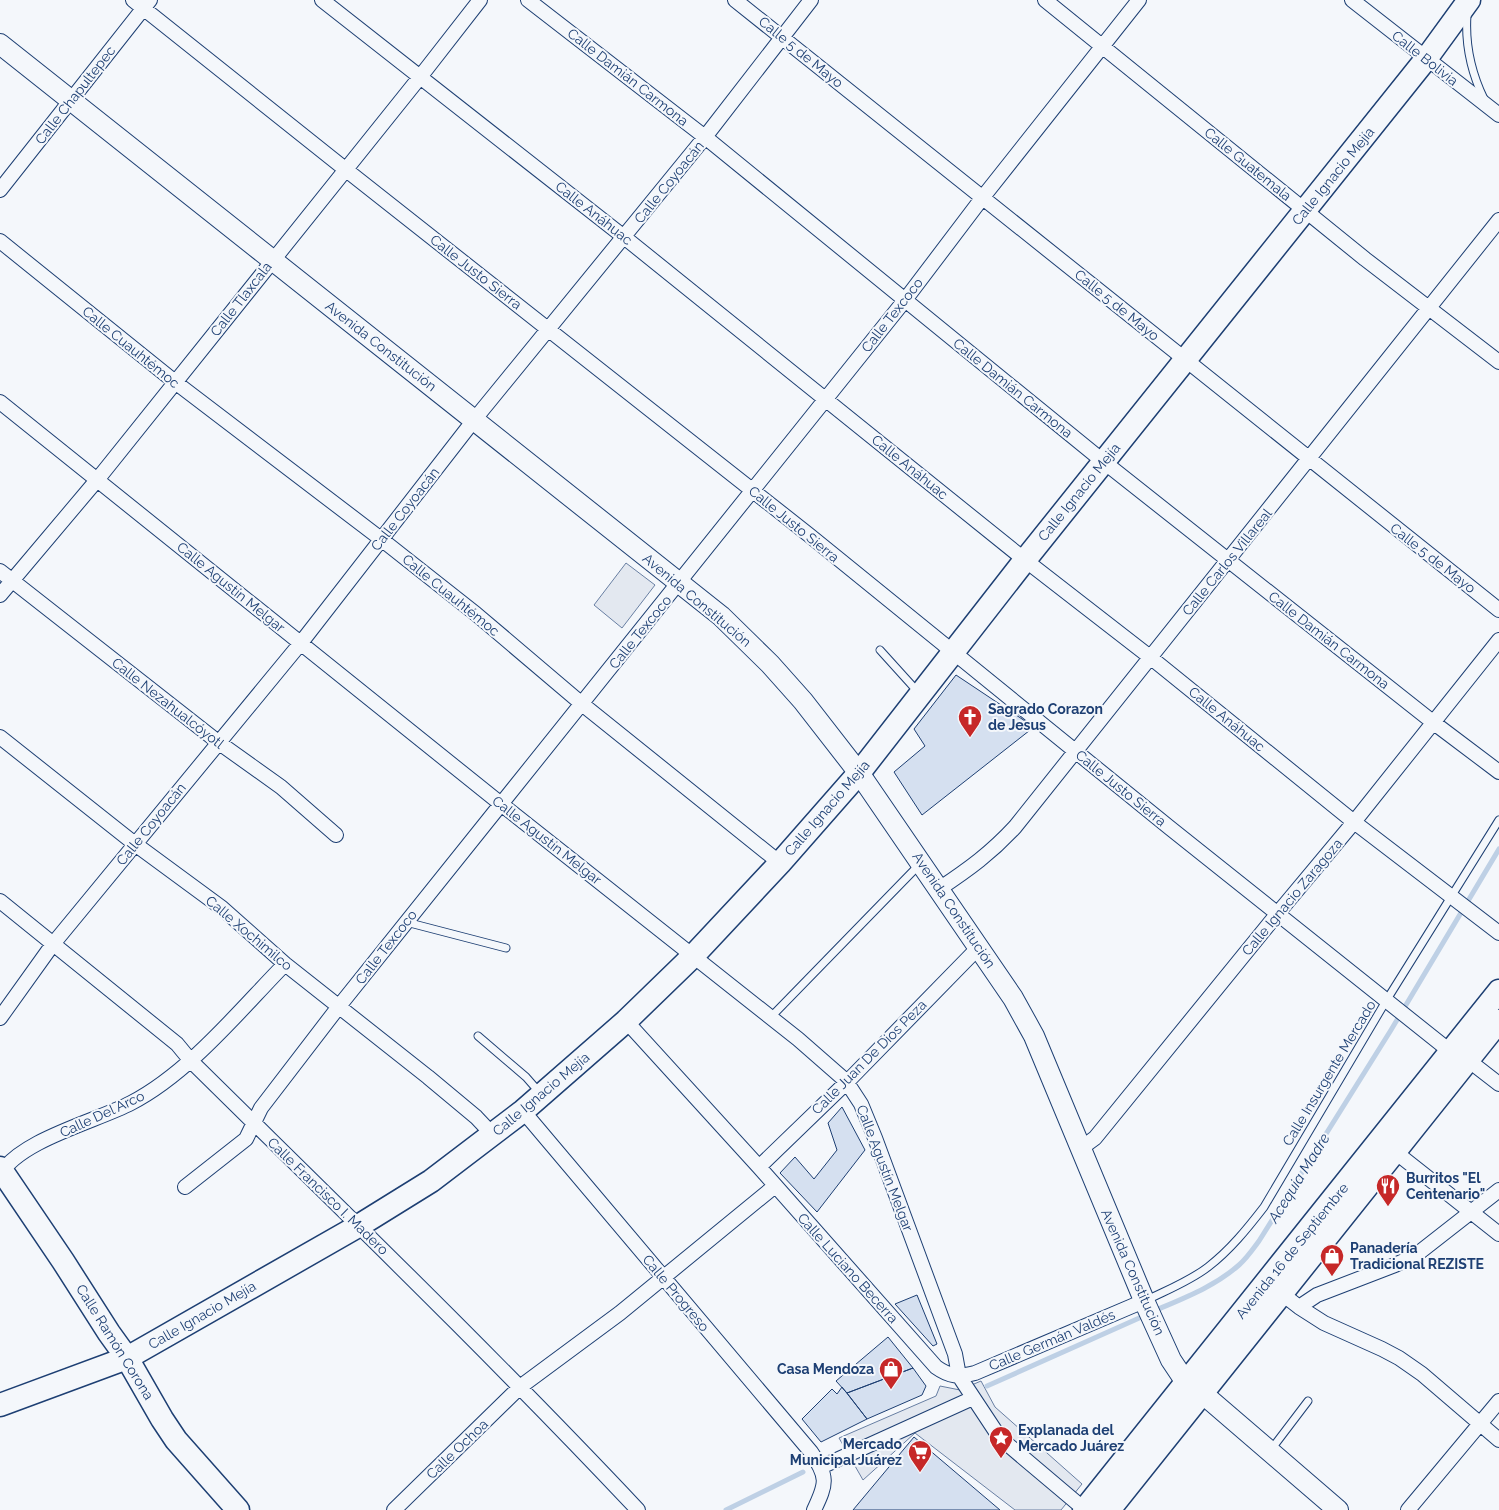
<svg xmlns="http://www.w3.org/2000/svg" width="1499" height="1510" viewBox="0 0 1499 1510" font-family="Raleway,sans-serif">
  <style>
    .parking { fill: #e3e8f0; stroke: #687fa3 }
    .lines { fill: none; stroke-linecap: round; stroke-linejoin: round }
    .stream { stroke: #bed0e5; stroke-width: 5 }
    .building { fill: #d5e0f0; stroke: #1d3f73 }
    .lane-casing { stroke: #1d3f73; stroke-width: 9 }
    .street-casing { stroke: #1d3f73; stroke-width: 16 }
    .secondary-casing { stroke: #1d3f73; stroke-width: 22 }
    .primary-casing { stroke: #1d3f73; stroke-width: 25 }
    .lane { stroke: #f4f7fb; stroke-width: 7 }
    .street { stroke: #f4f7fb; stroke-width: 14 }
    .secondary { stroke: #f4f7fb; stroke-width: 20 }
    .primary { stroke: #f4f7fb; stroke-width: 22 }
    .labels { text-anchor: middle; stroke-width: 4; stroke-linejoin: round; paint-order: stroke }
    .street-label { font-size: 14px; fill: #1d3f73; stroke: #f4f7fb }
    .poi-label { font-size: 14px; font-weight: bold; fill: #1d3f73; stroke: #f4f7fb; text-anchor: start }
    .water-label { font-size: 15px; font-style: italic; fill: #1d3f73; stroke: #f4f7fb }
  </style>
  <rect width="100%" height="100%" fill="#f4f7fb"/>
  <path class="parking" d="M626 563 655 585 622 628 594 605Z
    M981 1381 995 1407 1082 1484 1061 1510H1015L915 1433 863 1480 839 1438 936 1396 940 1386 960 1390Z"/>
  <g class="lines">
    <path class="stream" d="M1154 1311C1184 1298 1214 1287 1239 1265 1247 1258 1253 1249 1259 1241L1391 1030 1499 849
      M987 1386 1146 1315
      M726 1510 803 1472"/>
  </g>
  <path class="building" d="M956 675 1034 727 922 815 894 772 925 746 914 729Z
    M842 1107 865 1150 817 1212 780 1173 795 1157 814 1179 837 1150 828 1123Z
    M917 1295 937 1344 933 1346 895 1304Z
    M888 1337 913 1368 847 1393 836 1381Z
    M913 1368 926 1386 922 1395 867 1419 847 1393Z
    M842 1387 867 1419 821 1442 802 1419 832 1389 837 1394Z
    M914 1437 1000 1510H853Z"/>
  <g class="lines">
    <g class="lane-casing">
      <path id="lane" d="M1467 15C1465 44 1471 72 1484 99
        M880 650 918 692
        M406 922 506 948
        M770 1018 919 865
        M478 1036 526 1077 540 1093
        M1147 1300C1167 1290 1190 1281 1208 1267 1230 1250 1247 1229 1264 1207L1386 1001 1499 820
        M1270 1451 1308 1401"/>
    </g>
    <g class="street-casing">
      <path id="street" d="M133 0 345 169 809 535 1170 828 1451 1052
        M322 0 624 237 1025 560 1150 657 1354 822 1499 933
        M528 0 705 137 1104 462 1434 723 1499 772
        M735 0 1499 610
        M1045 0 1365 259 1499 362
        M1352 0 1499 115
        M0 190 150 0
        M0 241 175 382 381 539 476 614 582 704 780 863
        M0 402 501 804 798 1039 846 1081 861 1104 875 1138 955 1354 959 1376 1000 1438 1077 1503
        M0 571 218 742 281 787 336 835
        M0 595 97 480 420 77 480 0
        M0 737 135 844 222 908 285 964 428 1077 476 1117 492 1134
        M939 889C969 869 991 853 1015 827L1499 220
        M0 901 177 1044 191 1061C341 1209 493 1356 638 1510
        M0 1018 53 944 300 644 474 420 705 137 811 0
        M626 1021 759 1167 936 1367C950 1377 958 1377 975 1373L1144 1301
        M1468 1060 1499 1084
        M523 1111 811 1452C828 1477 827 1483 814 1510
        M1080 1149 1095 1138 1278 913 1354 822 1499 640
        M1394 1151 1499 1234
        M759 1167 848 1081 979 947
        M0 1175C19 1140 97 1121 131 1103 189 1073 240 1010 285 964
        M185 1187 246 1139 261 1108 340 1005 905 300 983 197 1139 0
        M1281 1293 1299 1307 1317 1295 1395 1265 1416 1255 1499 1190
        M1299 1307 1324 1323 1382 1349 1399 1358 1422 1374 1499 1440
        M821 1467 973 1398
        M394 1510 520 1387 620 1313 775 1186
        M1408 1510 1499 1401"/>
    </g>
    <g class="secondary-casing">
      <path id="secondary" d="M0 44 721 616 770 664 803 701 859 773 1013 998 1034 1036 1146 1305 1171 1360 1181 1375 1338 1510"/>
    </g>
    <g class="primary-casing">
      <path id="primary" d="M0 1168 63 1261 109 1333 127 1358 162 1419 176 1440 238 1510
        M0 1405 127 1358 360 1225 431 1181 523 1111 626 1021 693 956 780 863 859 773 1025 560 1426 59 1469 0
        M1084 1510 1499 991
        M1109 1510 1499 1021"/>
    </g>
    <use href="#lane" class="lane"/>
    <use href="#street" class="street"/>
    <use href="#secondary" class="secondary"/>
    <use href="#primary" class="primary"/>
  </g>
  <defs>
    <g id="church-pin" transform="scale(1.25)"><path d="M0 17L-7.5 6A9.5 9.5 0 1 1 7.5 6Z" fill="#c62828" stroke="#f4f7fb"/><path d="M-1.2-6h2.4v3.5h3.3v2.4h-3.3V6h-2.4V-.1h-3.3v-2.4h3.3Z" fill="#fff"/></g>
    <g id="restaurant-pin" transform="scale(1.25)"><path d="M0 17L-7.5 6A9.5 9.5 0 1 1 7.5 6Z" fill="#c62828" stroke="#f4f7fb"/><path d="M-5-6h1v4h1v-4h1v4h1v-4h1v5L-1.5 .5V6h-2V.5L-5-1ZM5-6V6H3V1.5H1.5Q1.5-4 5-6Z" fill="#fff"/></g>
    <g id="shop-pin" transform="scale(1.25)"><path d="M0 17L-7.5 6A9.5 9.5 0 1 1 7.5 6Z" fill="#c62828" stroke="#f4f7fb"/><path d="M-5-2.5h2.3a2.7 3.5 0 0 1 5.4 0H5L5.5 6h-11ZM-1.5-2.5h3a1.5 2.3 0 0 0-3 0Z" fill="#fff"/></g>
    <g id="sight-pin" transform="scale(1.25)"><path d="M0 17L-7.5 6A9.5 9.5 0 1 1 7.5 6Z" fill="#c62828" stroke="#f4f7fb"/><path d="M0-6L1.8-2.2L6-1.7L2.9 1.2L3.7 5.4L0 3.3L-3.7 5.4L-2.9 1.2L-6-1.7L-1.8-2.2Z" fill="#fff"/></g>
    <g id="supermarket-pin" transform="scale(1.25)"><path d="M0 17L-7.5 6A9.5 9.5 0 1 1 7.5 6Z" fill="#c62828" stroke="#f4f7fb"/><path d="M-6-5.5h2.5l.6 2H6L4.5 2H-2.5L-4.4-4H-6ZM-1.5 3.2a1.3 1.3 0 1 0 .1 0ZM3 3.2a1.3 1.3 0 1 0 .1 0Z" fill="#fff"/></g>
  </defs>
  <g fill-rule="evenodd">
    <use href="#church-pin" x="970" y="717"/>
    <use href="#restaurant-pin" x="1388" y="1186"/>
    <use href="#shop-pin" x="1332" y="1256"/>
    <use href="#shop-pin" x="891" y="1369"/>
    <use href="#sight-pin" x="1001" y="1438"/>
    <use href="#supermarket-pin" x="920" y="1452"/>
  </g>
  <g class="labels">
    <g class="street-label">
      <text transform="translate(801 52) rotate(39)" y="5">Calle 5 de Mayo</text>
      <text transform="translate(1425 58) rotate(38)" y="5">Calle Bolivia</text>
      <text transform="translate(628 77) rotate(38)" y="5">Calle Damián Carmona</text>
      <text transform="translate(75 95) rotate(-52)" y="5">Calle Chapultepec</text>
      <text transform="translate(1248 164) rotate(39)" y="5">Calle Guatemala</text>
      <text transform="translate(1333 176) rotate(-51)" y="5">Calle Ignacio Mejía</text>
      <text transform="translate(669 182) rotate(-51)" y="5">Calle Coyoacán</text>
      <text transform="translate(594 213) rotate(38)" y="5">Calle Anáhuac</text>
      <text transform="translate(476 272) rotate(38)" y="5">Calle Justo Sierra</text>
      <text transform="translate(241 299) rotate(-52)" y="5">Calle Tlaxcala</text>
      <text transform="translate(1117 305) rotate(39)" y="5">Calle 5 de Mayo</text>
      <text transform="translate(892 315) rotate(-52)" y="5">Calle Texcoco</text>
      <text transform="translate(381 346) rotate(38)" y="5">Avenida Constitución</text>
      <text transform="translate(131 347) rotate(39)" y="5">Calle Cuauhtémoc</text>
      <text transform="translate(1013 388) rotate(39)" y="5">Calle Damián Carmona</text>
      <text transform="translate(910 467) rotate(39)" y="5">Calle Anáhuac</text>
      <text transform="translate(1079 492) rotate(-51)" y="5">Calle Ignacio Mejía</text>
      <text transform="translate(405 509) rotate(-52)" y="5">Calle Coyoacán</text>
      <text transform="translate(794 524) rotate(39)" y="5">Calle Justo Sierra</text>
      <text transform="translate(1433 558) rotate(38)" y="5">Calle 5 de Mayo</text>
      <text transform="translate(1227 562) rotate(-51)" y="5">Calle Carlos Villareal</text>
      <text transform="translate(231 587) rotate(39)" y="5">Calle Agustín Melgar</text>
      <text transform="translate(451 595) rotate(39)" y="5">Calle Cuauhtémoc</text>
      <text transform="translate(697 600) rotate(40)" y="5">Avenida Constitución</text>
      <text transform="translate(640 632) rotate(-51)" y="5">Calle Texcoco</text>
      <text transform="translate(1329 640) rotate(38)" y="5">Calle Damián Carmona</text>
      <text transform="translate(168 703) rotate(38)" y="5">Calle Nezahualcóyotl</text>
      <text transform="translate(1227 719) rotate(39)" y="5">Calle Anáhuac</text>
      <text transform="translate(1121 788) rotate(39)" y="5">Calle Justo Sierra</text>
      <text transform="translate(827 808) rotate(-49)" y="5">Calle Ignacio Mejía</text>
      <text transform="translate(151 824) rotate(-51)" y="5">Calle Coyoacán</text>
      <text transform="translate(547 840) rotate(38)" y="5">Calle Agustín Melgar</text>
      <text transform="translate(1292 897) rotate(-50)" y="5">Calle Ignacio Zaragoza</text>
      <text transform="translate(954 910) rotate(56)" y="5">Avenida Constitución</text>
      <text transform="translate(249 933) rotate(40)" y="5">Calle Xochimilco</text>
      <text transform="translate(386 947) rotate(-52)" y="5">Calle Texcoco</text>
      <text transform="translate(869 1057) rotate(-45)" y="5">Calle Juan De Dios Peza</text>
      <text transform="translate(1329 1073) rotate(-59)" y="5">Calle Insurgente Mercado</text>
      <text transform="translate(541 1094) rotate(-40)" y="5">Calle Ignacio Mejía</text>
      <text transform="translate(102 1114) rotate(-25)" y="5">Calle Del Arco</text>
      <text transform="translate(885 1168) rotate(69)" y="5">Calle Agustín Melgar</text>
      <text transform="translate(328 1196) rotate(44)" y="5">Calle Francisco I. Madero</text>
      <text transform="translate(1292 1251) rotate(-51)" y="5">Avenida 16 de Septiembre</text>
      <text transform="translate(848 1268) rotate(48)" y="5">Calle Luciano Becerra</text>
      <text transform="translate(1133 1272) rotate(66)" y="5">Avenida Constitución</text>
      <text transform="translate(676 1293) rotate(50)" y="5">Calle Progreso</text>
      <text transform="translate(202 1315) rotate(-30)" y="5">Calle Ignacio Mejía</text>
      <text transform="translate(1052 1340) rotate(-23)" y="5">Calle Germán Valdés</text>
      <text transform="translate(115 1342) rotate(58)" y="5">Calle Ramón Corona</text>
      <text transform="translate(457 1449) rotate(-44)" y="5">Calle Ochoa</text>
    </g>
    <g class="poi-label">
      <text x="988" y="714">Sagrado Corazon<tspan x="988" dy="16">de Jesus</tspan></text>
      <text x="1406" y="1183">Burritos "El<tspan x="1406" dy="16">Centenario"</tspan></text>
      <text x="1350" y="1253">Panadería<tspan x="1350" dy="16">Tradicional REZISTE</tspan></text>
      <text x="874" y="1374" text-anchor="end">Casa Mendoza</text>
      <text x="1018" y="1435">Explanada del<tspan x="1018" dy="16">Mercado Juárez</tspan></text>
      <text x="902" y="1449" text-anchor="end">Mercado<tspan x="902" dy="16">Municipal Juárez</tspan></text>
    </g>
    <g class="water-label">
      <text transform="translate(1299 1178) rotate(-58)" y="5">Acequia Madre</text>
    </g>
  </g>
</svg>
